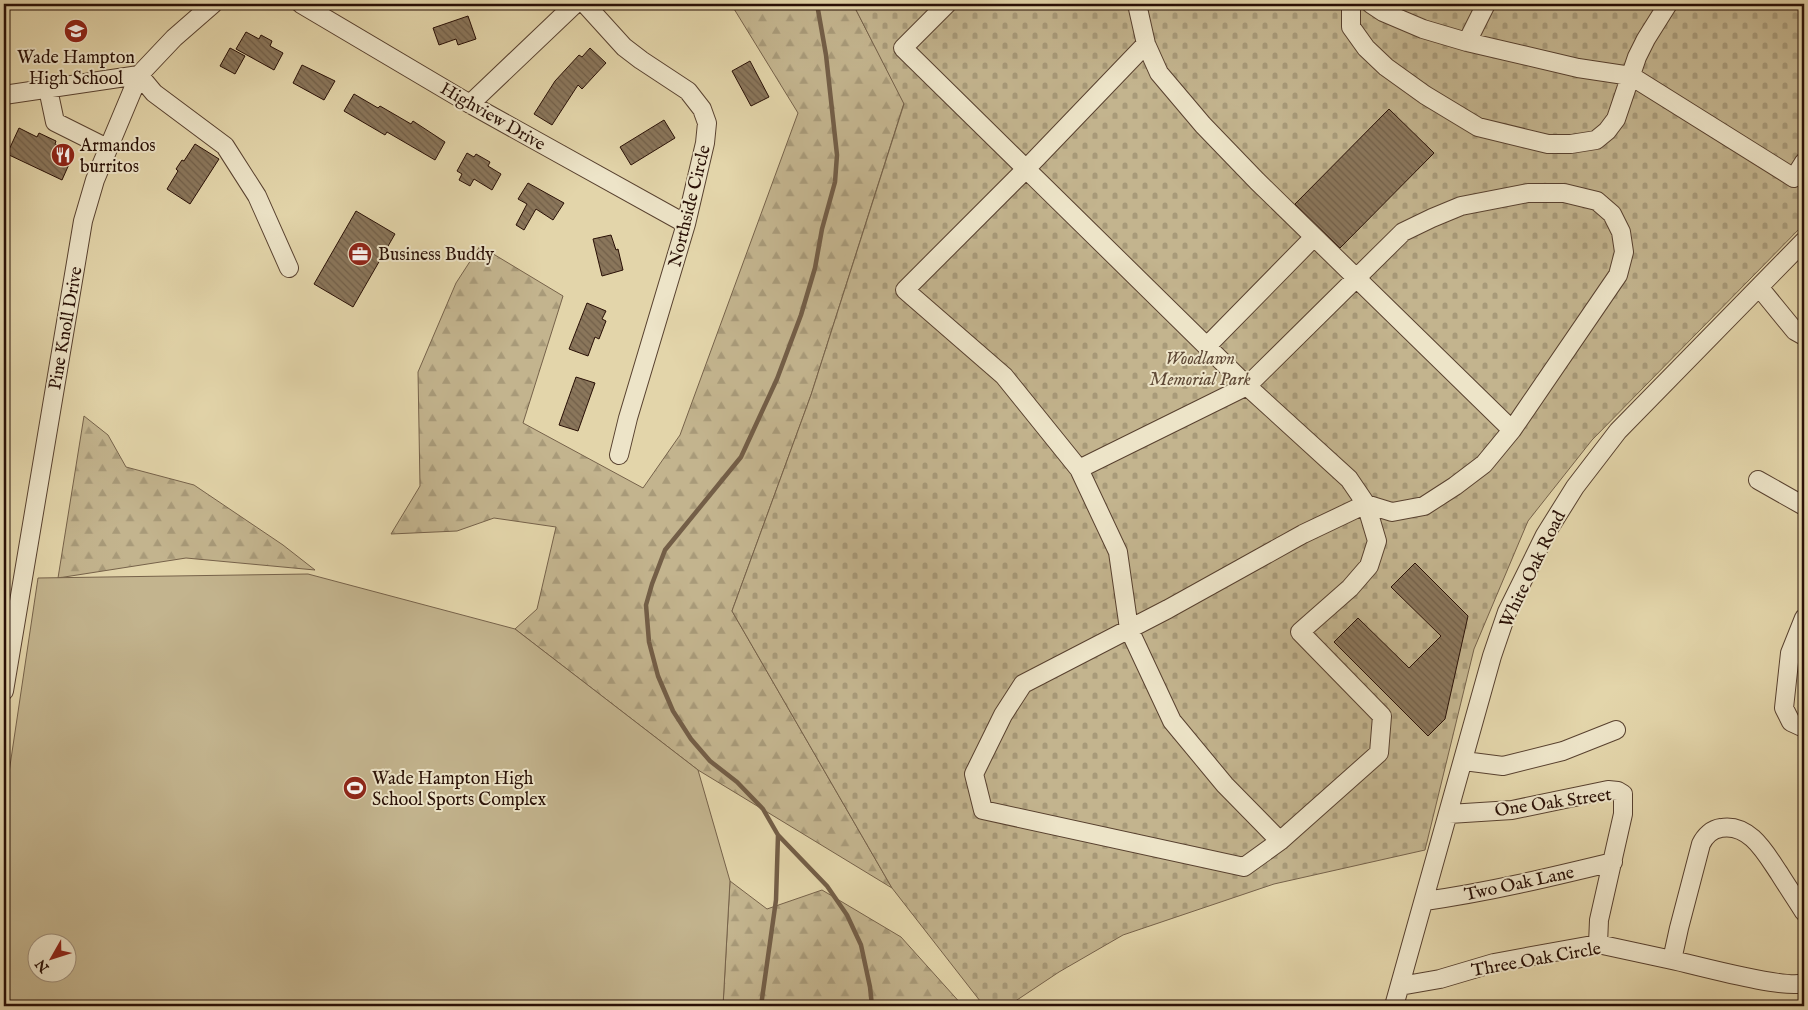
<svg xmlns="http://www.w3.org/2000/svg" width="1808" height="1010" viewBox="0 0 1808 1010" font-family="'IM FELL English',serif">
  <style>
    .forest { fill: url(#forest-firs); stroke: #76624a }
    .cemetery { fill: url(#cemetery-stones); stroke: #76624a }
    .pitch { fill: #c3b48e; stroke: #76624a; fill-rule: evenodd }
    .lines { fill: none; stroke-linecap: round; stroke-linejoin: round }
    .stream { stroke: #735e47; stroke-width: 4.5 }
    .building { fill: url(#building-back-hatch); stroke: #291006 }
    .minor-casing { stroke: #58412f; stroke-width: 20 }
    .minor { stroke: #ede4c8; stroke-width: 18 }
    .labels { text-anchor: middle; stroke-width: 4; stroke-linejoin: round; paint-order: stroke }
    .poi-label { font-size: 18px; fill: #291006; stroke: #ede4c8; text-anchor: start }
    .street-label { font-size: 18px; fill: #291006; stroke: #ede4c8 }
    .park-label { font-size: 18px; font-style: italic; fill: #5f4936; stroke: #ede4c8 }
  </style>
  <defs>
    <pattern id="forest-firs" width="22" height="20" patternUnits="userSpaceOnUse" patternTransform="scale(1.25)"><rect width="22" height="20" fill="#c3b48e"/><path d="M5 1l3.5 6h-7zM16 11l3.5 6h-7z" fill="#a89a79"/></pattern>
    <pattern id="cemetery-stones" width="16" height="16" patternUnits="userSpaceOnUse" patternTransform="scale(1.25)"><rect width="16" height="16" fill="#c3b48e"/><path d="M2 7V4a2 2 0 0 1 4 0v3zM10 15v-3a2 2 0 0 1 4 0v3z" fill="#a89a79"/></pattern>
    <pattern id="building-back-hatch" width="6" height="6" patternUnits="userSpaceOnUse" patternTransform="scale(1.25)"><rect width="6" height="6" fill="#8a765b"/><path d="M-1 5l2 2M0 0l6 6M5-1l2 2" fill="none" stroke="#715f49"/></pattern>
  </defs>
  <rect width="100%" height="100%" fill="#e3d5aa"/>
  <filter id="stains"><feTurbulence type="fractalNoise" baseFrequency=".004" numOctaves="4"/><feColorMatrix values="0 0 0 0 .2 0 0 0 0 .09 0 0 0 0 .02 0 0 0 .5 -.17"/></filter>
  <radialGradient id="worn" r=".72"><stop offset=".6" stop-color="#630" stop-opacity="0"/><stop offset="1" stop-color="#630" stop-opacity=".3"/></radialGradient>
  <path class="forest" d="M731 4H853L904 103 811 395 732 611 892 888 698 770 515 629 537 609 556 527 494 518 457 531 391 534 420 486 418 372 456 283 480 246 563 296 523 423 643 488 680 435 798 113Z
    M84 416 108 435 126 467 194 485 283 545 315 570 186 558 58 578Z
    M730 881 767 909 822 890 901 937 963 1006H723Z"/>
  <path class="cemetery" d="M853 4H1804V224L1592 440 1528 521 1474 649 1425 850 1274 884 1123 935 1059 972 1008 1006H984L892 888 732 611 811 395 904 104Z"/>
  <path class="pitch" d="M308 574 515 629 698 770 730 881 723 1006H4V806L38 578ZM68 942V972H38V942Z"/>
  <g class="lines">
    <path class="stream" d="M817 4 826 55 837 155 835 182 822 229 815 268 801 315 777 379 741 457 665 550 652 584 646 605 649 642 658 676 673 711 691 739 710 761 737 782 763 809 778 835 827 886 847 915 861 945 870 987 872 1006
      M761 1006 776 900 778 835"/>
  </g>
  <path class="building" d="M468 16 476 39 458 45 456 39 439 45 433 28Z
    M246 32 259 39 261 35 272 41 270 46 283 53 274 70 236 49Z
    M230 48 245 56 235 74 220 66Z
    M590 48 606 63 582 89 578 85 552 125 534 114 555 81 579 55 582 57Z
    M750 61 769 97 751 106 732 71Z
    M302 65 335 81 324 100 293 83Z
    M354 94 378 108 380 106 411 124 413 121 445 142 435 160 387 132 385 135 344 111Z
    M1389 109 1434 153 1340 248 1295 204Z
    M664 120 675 138 631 165 620 147Z
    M19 128 37 137 39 133 56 141 55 144 74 153 62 180 7 154Z
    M195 144 219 159 190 204 167 189 178 171 176 169 182 160 184 161Z
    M467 153 474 157 476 154 490 162 488 166 501 174 492 190 474 179 470 186 459 180 462 174 457 171Z
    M528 183 564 203 553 220 536 209 524 230 516 225 527 204 518 199Z
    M356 211 395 234 353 307 314 284Z
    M611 235 616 250 618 249 623 270 602 276 593 239Z
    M587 303 606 311 602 319 606 321 599 339 595 337 588 356 569 349Z
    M576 377 595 383 578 431 559 425Z
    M1415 563 1468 616 1445 719 1428 736 1334 642 1358 618 1409 668 1441 636 1391 587Z"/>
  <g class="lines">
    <g class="minor-casing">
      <path id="minor" d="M301 4 470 104 686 224
        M585 4 624 47 641 60 688 91 702 109 707 123 705 143 686 224 628 418 619 455
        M947 4 903 48 1247 386 1349 479 1366 504 1377 541 1369 566 1350 588 1300 632 1382 716 1379 753 1280 841 1244 867 983 810 974 774 1003 715 1023 684 1168 609 1303 534 1366 504 1392 512 1424 506 1455 486 1484 464 1512 430 1618 275 1624 252 1621 232 1612 214 1597 201 1564 193H1528L1461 206 1432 218 1403 232 1247 386 1079 469
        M1137 4 1146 44 1159 73 1203 125 1257 181 1512 430
        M1351 4V27L1366 48 1386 67 1425 95 1478 127 1548 144H1571L1596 140 1607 131 1616 119 1637 57 1646 39 1668 4
        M1371 4 1383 12 1423 29 1467 42 1578 68 1631 76 1794 178 1804 162
        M1467 42 1486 4
        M1146 44 1026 169 905 290 1004 376 1079 469 1118 552 1129 629 1172 721 1225 785 1280 841
        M48 89 55 122 107 148
        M4 95 139 75 154 93 225 146 257 196 289 268
        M470 104 575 4
        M1759 287 1795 331 1804 336
        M1207 346 1314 237
        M1758 480 1804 506
        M1804 618 1790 653 1784 708 1791 722 1804 728
        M4 691 83 221 95 180 139 75 174 38 213 4
        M1464 761 1503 766 1563 751 1616 730
        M1449 814 1512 810 1608 790 1618 791 1623 794V814L1599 920 1598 944
        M1425 901C1489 892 1551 877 1613 862
        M1804 912C1796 899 1787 886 1779 873 1766 854 1750 823 1721 828 1712 829 1705 836 1701 844L1679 928 1672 960C1696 965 1785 990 1804 983
        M1400 986 1440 979 1494 963 1598 944 1672 960
        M1394 1006 1492 656 1507 612 1545 535 1575 487 1618 431 1804 241"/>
    </g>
    <use href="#minor" class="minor"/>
  </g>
  <defs>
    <g id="school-disc" transform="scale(1.25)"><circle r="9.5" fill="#8f2418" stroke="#ede4c8"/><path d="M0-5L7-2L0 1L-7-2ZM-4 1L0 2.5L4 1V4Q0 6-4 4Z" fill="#fff"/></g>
    <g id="restaurant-disc" transform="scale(1.25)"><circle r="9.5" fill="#8f2418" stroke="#ede4c8"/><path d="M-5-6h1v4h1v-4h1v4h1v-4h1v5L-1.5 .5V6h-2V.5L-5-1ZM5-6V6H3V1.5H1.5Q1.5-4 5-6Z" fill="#fff"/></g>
    <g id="office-disc" transform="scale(1.25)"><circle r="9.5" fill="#8f2418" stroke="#ede4c8"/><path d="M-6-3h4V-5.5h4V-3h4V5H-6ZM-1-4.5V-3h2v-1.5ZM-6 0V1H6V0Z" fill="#fff"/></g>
    <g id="stadium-disc" transform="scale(1.25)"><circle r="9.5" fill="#8f2418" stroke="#ede4c8"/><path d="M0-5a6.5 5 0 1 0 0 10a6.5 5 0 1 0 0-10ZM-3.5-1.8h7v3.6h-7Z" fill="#fff"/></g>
  </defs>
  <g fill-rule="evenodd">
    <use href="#school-disc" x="76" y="31"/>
    <use href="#restaurant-disc" x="63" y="155"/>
    <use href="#office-disc" x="360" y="254"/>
    <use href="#stadium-disc" x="355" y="788"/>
  </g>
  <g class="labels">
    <g class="poi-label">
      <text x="76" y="63" text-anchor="middle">Wade Hampton<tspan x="76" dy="21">High School</tspan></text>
      <text x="80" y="151">Armandos<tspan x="80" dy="21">burritos</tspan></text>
      <text x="378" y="260">Business Buddy</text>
      <text x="372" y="784">Wade Hampton High<tspan x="372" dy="21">School Sports Complex</tspan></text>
    </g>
    <g class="street-label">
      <text transform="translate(493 116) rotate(30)" y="6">Highview Drive</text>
      <text transform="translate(689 206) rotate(-76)" y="6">Northside Circle</text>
      <text transform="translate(65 328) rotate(-80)" y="6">Pine Knoll Drive</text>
      <text transform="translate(1532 569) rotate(-64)" y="6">White Oak Road</text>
      <text transform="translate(1553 802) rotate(-8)" y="6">One Oak Street</text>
      <text transform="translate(1519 883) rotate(-12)" y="6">Two Oak Lane</text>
      <text transform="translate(1536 959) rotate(-10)" y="6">Three Oak Circle</text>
    </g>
    <g class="park-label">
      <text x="1200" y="364">Woodlawn<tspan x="1200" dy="21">Memorial Park</tspan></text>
    </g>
  </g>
  <rect width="1808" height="1010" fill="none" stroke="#e3d5aa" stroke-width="20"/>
  <rect x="5" y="5" width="1798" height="1000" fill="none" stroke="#291006" stroke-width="2.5"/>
  <rect x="10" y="10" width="1788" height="990" fill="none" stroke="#291006"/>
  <g transform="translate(52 958) rotate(231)"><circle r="24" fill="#ede4c8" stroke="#9f8f7a"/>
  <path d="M0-4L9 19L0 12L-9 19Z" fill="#8f2418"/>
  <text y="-8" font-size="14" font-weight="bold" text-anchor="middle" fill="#291006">N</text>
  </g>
  <rect width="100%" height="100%" filter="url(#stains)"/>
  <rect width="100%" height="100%" fill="url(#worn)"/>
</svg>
